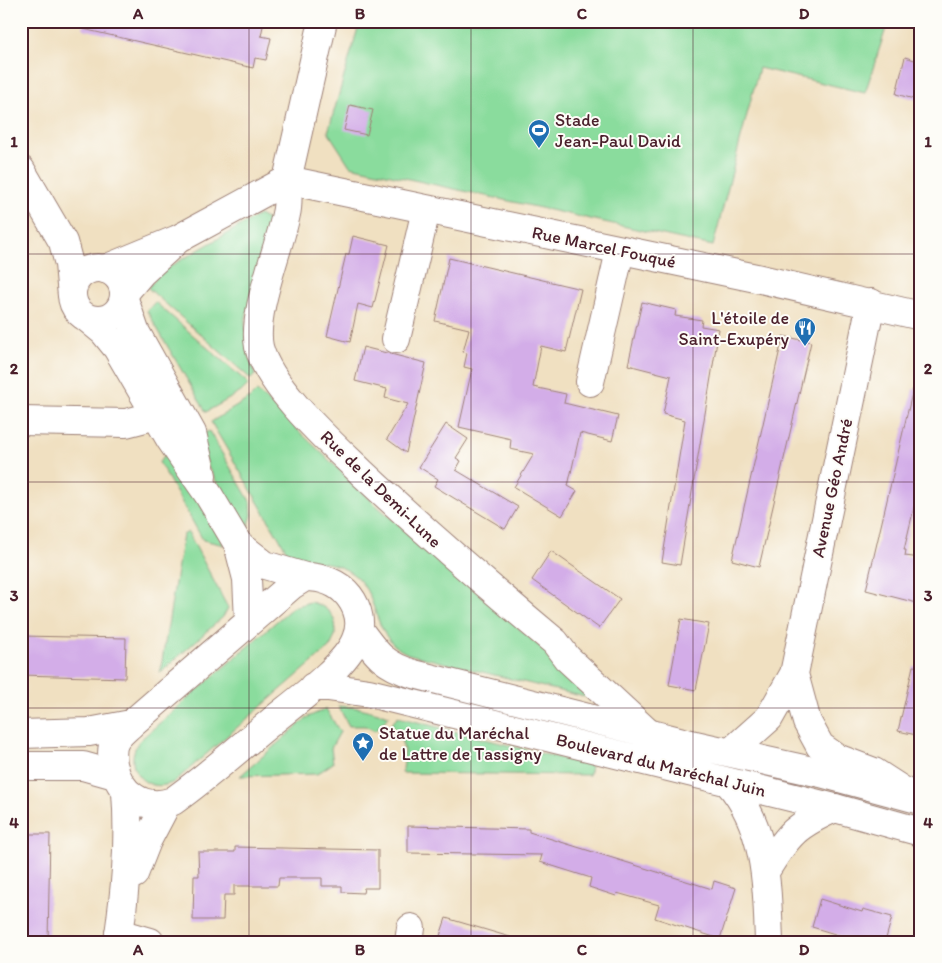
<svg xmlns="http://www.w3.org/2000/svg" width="942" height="963" viewBox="0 0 942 963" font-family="Itim,sans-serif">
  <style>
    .green { fill: #8adc9d; stroke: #6a7e64 }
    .building { fill: #d3ade8 }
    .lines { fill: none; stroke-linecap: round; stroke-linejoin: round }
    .street-casing { stroke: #9d8076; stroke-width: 30 }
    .secondary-casing { stroke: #9d8076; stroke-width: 30 }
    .street { stroke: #fff; stroke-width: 28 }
    .secondary { stroke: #fff; stroke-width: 28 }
    .grid { fill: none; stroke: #4a1f2b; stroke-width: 1; stroke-opacity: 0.55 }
    .labels { text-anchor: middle; stroke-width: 4; stroke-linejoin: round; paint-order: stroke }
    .poi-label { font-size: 18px; fill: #4a1f2b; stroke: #fdfcf7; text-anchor: start }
    .street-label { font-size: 18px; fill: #4a1f2b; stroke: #fdfcf7 }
    .neatline { fill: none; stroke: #4a1f2b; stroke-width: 2 }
    .grid-label { font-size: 16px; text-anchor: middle; font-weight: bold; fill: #4a1f2b }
  </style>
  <rect width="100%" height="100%" fill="#fdfcf7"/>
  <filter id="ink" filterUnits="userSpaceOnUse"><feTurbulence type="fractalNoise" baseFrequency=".02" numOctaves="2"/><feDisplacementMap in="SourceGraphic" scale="10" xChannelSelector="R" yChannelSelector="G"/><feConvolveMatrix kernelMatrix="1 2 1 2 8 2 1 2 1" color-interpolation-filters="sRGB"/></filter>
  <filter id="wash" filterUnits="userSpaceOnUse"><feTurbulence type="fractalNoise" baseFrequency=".0096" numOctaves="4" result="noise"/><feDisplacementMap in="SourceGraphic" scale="20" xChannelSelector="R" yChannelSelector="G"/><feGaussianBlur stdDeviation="1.12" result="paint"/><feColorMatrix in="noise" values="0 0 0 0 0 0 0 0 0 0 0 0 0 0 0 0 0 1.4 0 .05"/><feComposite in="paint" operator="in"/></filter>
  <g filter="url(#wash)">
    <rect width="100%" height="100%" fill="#f0e0c1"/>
    <path class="green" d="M360 21H921V28L888 22 865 93 759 68 713 246 350 166 328 132Z
      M259 215 268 220 245 322 247 350 255 375 251 379 148 288 162 271Z
      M155 302 249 384 241 392 206 412 147 311Z
      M257 391 377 506 552 657 564 676 585 694V697L408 654C364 634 386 584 338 566 323 560 307 563 292 560L211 422 250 398Z
      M209 431 251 503 252 515 246 534 208 467 200 435Z
      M169 450 224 545 203 540 159 462Z
      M188 532 228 608 223 617 160 673 183 535Z
      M310 602C334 607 343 627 329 648L174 782C146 796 121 767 139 741L293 607Z
      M338 706 360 708 389 716 375 731 365 726H349Z
      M326 709 340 732 331 748 333 763 317 774 240 776 308 717Z
      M398 717 591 766 589 775 402 773C407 754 404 739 391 724Z"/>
    <g id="blocks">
      <path class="building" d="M84 21H264L261 36 271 38 266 60 255 58 253 68 83 29Z
        M905 57 921 62V101L896 94Z
        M350 105 373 110 367 135 344 130Z
        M353 236 389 245 373 308 358 304 350 342 327 336 346 254H349Z
        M449 258 581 289 566 352 541 346 533 387 566 394 564 403 618 416 612 441 580 433 568 486 577 491 562 516 514 487 534 454 510 449 511 439 459 427 472 369 464 367 467 353 463 352 469 329 435 321Z
        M642 302 676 310 675 316 702 320 701 326 719 329 680 565 662 562 685 420 663 414 671 376 628 365Z
        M783 336 811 342 759 567 732 560Z
        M363 347 426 363 406 453 387 439 408 404 385 398 387 389 355 381Z
        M913 389 921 390V487H919L904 550H906L905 556 921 558V604L866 590Z
        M446 424 468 439 456 458 461 461 456 470 518 507 505 529 434 486 438 479 419 467Z
        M551 551 620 599 599 628 532 580Z
        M681 619 709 624 696 690 669 685Z
        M21 636 126 638 125 678 21 675Z
        M913 666 921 667V736L898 731Z
        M408 826 529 829V832L712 889 714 881 736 888 720 939 655 918 659 905 617 893 616 896 589 887 591 878 540 862 542 855 408 853Z
        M21 834H50L48 942H21Z
        M235 847 378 850V888H364L363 893 342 892V886H322V878H279L278 886H234V895H224L223 920H193L194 876H199L198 852H235Z
        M820 899 862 912 863 909 892 917 885 942H861L812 927Z
        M446 918 510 937 509 942H438Z"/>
    </g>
  </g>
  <g filter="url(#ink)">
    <use href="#blocks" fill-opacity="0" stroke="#9d8076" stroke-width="1"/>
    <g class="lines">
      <g class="street-casing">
        <path id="street" d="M178 239 287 180 323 21
          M105 269 178 239 141 273 125 292
          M396 339 426 210
          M590 382 620 251
          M21 421 126 423 157 415
          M794 674 807 722 820 746 837 758 874 772 908 794
          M646 731 567 658 555 642C489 587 424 531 361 472 331 443 269 388 259 347 252 312 279 250 286 214 289 203 287 190 287 180L756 278 921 316
          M731 752 769 718 794 674 871 303
          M728 782C767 826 767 886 769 942
          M766 870C788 834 796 825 835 808
          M119 933 150 942
          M409 942 411 928"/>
      </g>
      <g class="secondary-casing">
        <path id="secondary" d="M21 170 63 242 69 264 72 296
          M72 294a26 26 0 1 1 52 0a26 26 0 1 1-52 0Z
          M124 299 135 331 192 433 202 476
          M87 318 104 332 117 348 170 439 208 494 238 544 247 579 249 621
          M238 544 265 565 305 577
          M305 577C322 577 339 583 349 596 359 609 362 625 356 639 346 666 294 703 271 722 239 748 207 777 173 801 143 812 119 793 113 764 112 756 111 748 115 741 119 734 126 729 131 724L292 585Z
          M359 630C377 655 384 665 414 674L695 745 821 773 921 800
          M313 687H328L369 693 835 808 921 832
          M21 734 89 732 131 724
          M21 766H83L115 775
          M134 874 147 841 167 803
          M118 942C125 892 130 843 126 792"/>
      </g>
      <use href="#street" class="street"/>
      <use href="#secondary" class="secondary"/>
    </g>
  </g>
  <path class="grid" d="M249 21V942M471 21V942M693 21V942M21 254H921M21 482H921M21 708H921"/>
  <defs>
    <g id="stadium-pin" transform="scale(1.125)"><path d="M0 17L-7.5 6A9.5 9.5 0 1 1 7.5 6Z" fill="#1f6fb2" stroke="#fdfcf7"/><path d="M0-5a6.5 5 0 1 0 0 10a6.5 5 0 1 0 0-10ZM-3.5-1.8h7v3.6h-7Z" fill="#fff"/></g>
    <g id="restaurant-pin" transform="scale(1.125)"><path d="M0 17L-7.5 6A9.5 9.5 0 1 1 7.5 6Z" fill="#1f6fb2" stroke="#fdfcf7"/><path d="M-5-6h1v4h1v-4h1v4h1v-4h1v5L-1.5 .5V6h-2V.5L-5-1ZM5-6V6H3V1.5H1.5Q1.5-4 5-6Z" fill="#fff"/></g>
    <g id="sight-pin" transform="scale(1.125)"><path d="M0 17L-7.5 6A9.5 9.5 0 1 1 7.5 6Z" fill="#1f6fb2" stroke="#fdfcf7"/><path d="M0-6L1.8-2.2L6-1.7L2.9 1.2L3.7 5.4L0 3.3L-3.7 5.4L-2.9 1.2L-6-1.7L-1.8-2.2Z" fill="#fff"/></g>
  </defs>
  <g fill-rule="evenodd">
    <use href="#stadium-pin" x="539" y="130"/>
    <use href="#restaurant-pin" x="805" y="328"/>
    <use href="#sight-pin" x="363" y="743"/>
  </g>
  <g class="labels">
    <g class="poi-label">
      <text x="555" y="126">Stade<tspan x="555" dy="21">Jean-Paul David</tspan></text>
      <text x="789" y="324" text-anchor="end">L'étoile de<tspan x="789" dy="21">Saint-Exupéry</tspan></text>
      <text x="379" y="739">Statue du Maréchal<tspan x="379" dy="21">de Lattre de Tassigny</tspan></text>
    </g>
    <g class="street-label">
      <text transform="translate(604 247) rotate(12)" y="6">Rue Marcel Fouqué</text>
      <text transform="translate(832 488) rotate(-78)" y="6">Avenue Géo André</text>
      <text transform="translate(381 489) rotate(44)" y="6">Rue de la Demi-Lune</text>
      <text transform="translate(661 765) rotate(14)" y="6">Boulevard du Maréchal Juin</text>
    </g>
  </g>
  <rect width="942" height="963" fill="none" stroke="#fdfcf7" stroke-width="55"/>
  <rect x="28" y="28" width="886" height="908" class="neatline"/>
  <g class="grid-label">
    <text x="138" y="19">A</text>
    <text x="360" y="19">B</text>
    <text x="582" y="19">C</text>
    <text x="804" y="19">D</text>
    <text x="14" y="147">1</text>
    <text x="928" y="147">1</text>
    <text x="14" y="374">2</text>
    <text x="928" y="374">2</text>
    <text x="14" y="601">3</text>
    <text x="928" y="601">3</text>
    <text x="14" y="828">4</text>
    <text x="928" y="828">4</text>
    <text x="138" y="955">A</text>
    <text x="360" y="955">B</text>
    <text x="582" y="955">C</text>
    <text x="804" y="955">D</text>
  </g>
</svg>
